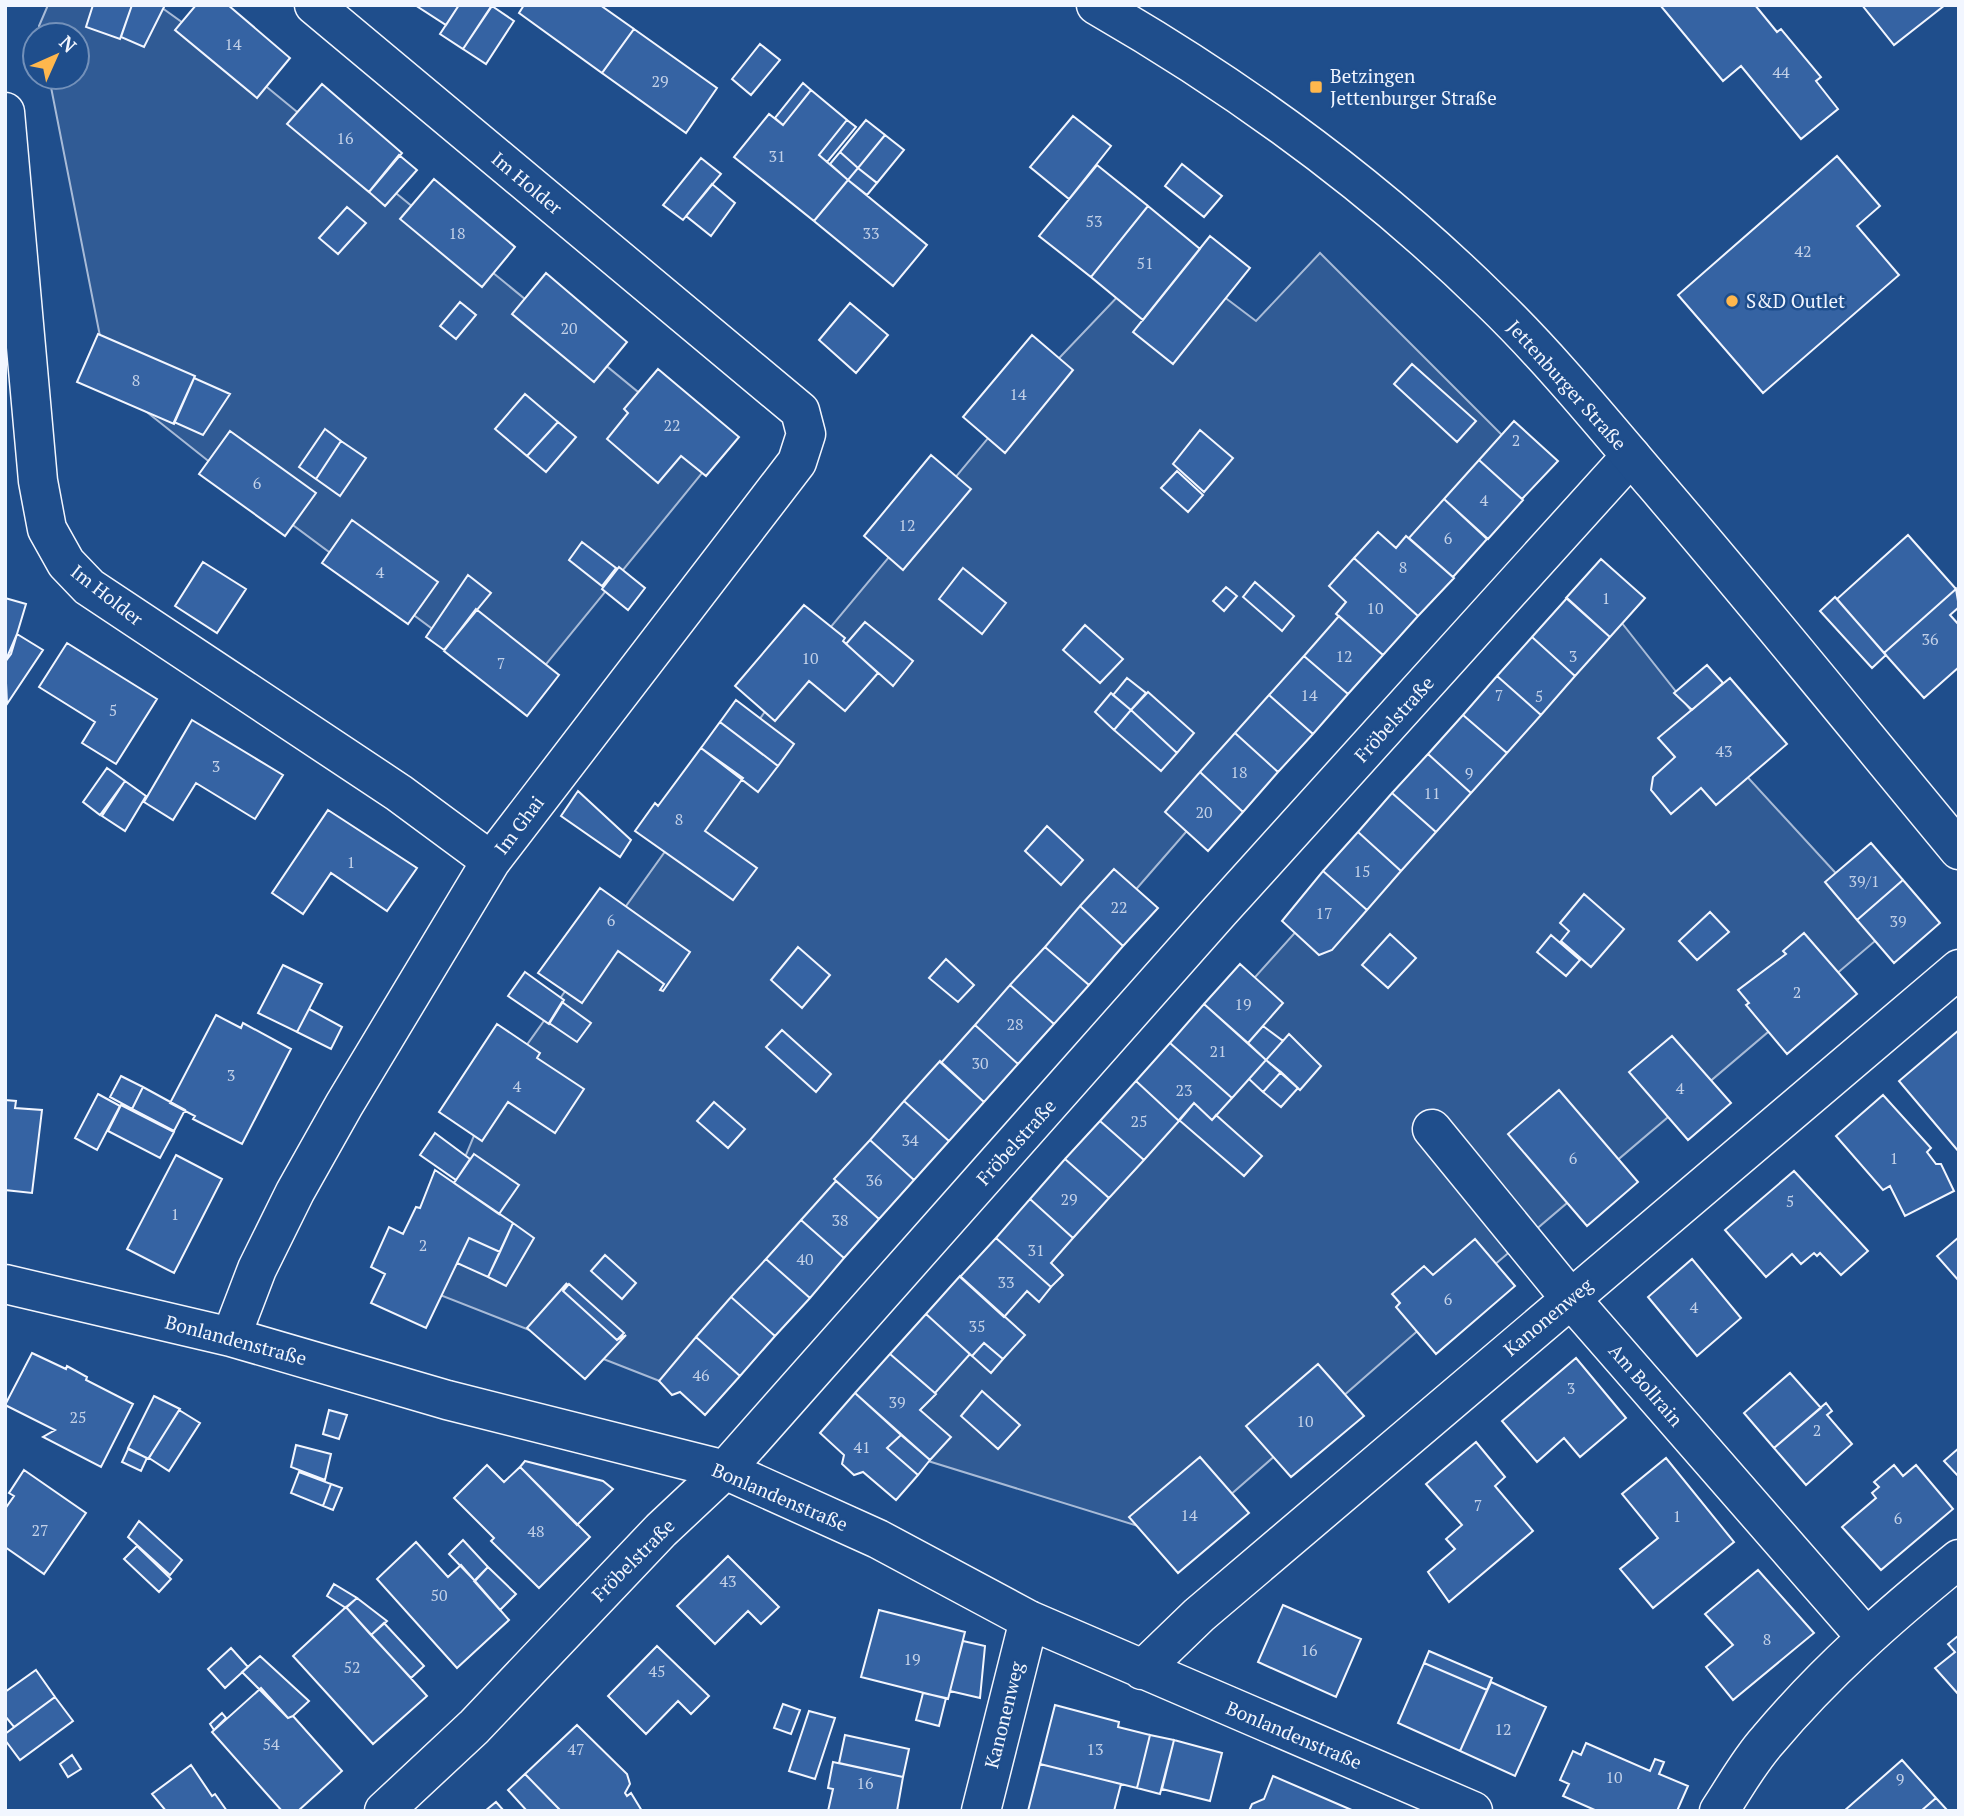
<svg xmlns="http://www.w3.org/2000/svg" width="1964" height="1816" viewBox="0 0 1964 1816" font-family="'PT Serif',serif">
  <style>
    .green { fill: #305b95; stroke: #a8bbd7; stroke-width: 2 }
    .building { fill: #3563a3; stroke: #f2f6ff; stroke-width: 2 }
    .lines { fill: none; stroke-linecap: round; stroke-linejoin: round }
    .street-casing { stroke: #f2f6ff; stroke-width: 41 }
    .secondary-casing { stroke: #f2f6ff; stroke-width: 41 }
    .street { stroke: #1f4e8c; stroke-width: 38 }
    .secondary { stroke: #1f4e8c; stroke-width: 38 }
    .poi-dot { fill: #ffb74d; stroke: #1f4e8c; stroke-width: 2.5 }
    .labels { text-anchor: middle; stroke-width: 5; stroke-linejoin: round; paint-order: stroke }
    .number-label { font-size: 16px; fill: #c3d1e8 }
    .poi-label { font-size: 19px; fill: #f2f6ff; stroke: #1f4e8c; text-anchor: start }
    .street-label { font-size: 19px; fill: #f2f6ff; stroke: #1f4e8c }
  </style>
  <rect width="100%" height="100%" fill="#1f4e8c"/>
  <path class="green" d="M48 5H158L229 56 716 456 521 695 231 479 109 382 49 77H77V35H40L39 26Z
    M1162 250 1256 321 1320 253 1518 451 1118 910 703 1398 412 1284 491 1095 794 671 1024 395Z
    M1599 594 1719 746 1888 930 1446 1306 1180 1539 844 1435Z"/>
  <path class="building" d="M93 5H132L120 39 86 27Z
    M132 5H165L144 47 121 37Z
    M196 5H228L290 58 257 98 175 30Z
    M415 5H459L446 25Z
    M459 5H492L463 49 440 34Z
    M524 5H600L634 29 602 73 519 13Z
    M1660 5H1755L1777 32 1781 29 1821 77 1816 81 1838 109 1801 139 1741 66 1723 81Z
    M1862 5H1945L1894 45Z
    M492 6 514 21 486 64 463 49Z
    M634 29 717 88 686 133 602 73Z
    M760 44 780 60 751 95 732 79Z
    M803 83 811 90 783 125 775 118Z
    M322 84 402 153 369 192 287 124Z
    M811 90 847 120 819 155 848 180 814 221 734 157 769 114 783 125Z
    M1073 116 1111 146 1069 199 1030 167Z
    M847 120 856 127 827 162 819 155Z
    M866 120 885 135 858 168 840 152Z
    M885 135 904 150 877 183 858 168Z
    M840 152 858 168 848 180 830 164Z
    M399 155 417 170 385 206 369 192Z
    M1837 156 1880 206 1857 226 1899 275 1763 393 1678 295Z
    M701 158 721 174 683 220 663 205Z
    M1182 164 1222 196 1204 217 1165 186Z
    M1097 165 1148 206 1091 277 1039 236Z
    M858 168 877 183 867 195 848 180Z
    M434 179 515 247 482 287 400 219Z
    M848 180 927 245 893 286 814 221Z
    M712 184 735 203 711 236 686 216Z
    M1148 206 1200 249 1143 320 1091 277Z
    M347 207 366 223 338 254 319 238Z
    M1210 236 1250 268 1173 364 1133 332Z
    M546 273 627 342 594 382 512 314Z
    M460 302 476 315 456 339 440 326Z
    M850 303 888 335 856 373 819 340Z
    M98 334 195 376 174 424 77 382Z
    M1032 335 1073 370 1005 453 963 417Z
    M1412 364 1476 421 1457 442 1394 384Z
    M658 369 739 437 706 476 681 456 658 483 607 439 628 413 624 409Z
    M194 378 230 394 203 435 174 422Z
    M525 394 558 422 527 456 495 429Z
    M1514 421 1558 461 1522 499 1479 460Z
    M558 422 576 437 546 472 527 456Z
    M325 429 341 441 316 479 299 467Z
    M1200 430 1233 458 1204 492 1173 464Z
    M230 431 316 493 285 536 199 474Z
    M341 441 366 458 340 496 316 479Z
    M931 455 971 489 903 570 864 536Z
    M1479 460 1523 500 1488 539 1444 499Z
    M1177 471 1203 495 1188 512 1161 488Z
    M1444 499 1487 539 1453 577 1409 538Z
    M352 520 438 582 408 624 322 563Z
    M1378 532 1396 548 1406 536 1454 578 1418 616 1354 558Z
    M1908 535 1956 589 1884 653 1837 599Z
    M582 542 616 568 602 586 569 560Z
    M1354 558 1418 616 1383 655 1336 614 1346 602 1329 586Z
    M1601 559 1645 598 1610 637 1566 598Z
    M203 562 246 589 217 633 175 606Z
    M619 567 645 588 628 610 602 589Z
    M963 568 1006 603 982 634 939 599Z
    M468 575 491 593 444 650 426 637Z
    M1255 582 1294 616 1282 631 1243 597Z
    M1226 587 1237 596 1224 611 1213 601Z
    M1956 589 1959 607 1950 615 1959 625V667L1924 698 1884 653Z
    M1835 597 1886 655 1872 668 1820 611Z
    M5 598 26 604 11 654 5 662Z
    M1567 598 1610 637 1575 676 1532 637Z
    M804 605 845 638 843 641 878 673 845 711 809 681 775 721 735 686Z
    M476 609 559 675 527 716 444 651Z
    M1339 616 1383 655 1348 694 1304 656Z
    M865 622 913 661 893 686 846 644Z
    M1085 625 1123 659 1100 683 1063 650Z
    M17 634 43 650 7 704 5 662Z
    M1532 637 1575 676 1541 715 1497 676Z
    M67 643 157 699 116 764 82 743 95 722 39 687Z
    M1304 656 1348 694 1313 734 1269 695Z
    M1707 665 1723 683 1692 710 1674 693Z
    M1497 676 1541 715 1507 753 1463 715Z
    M1127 678 1146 693 1131 710 1113 695Z
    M1730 678 1787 744 1716 805 1701 788 1671 814 1651 790 1653 777 1675 757 1658 738Z
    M1148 692 1194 733 1177 753 1131 710Z
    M1111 693 1131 710 1114 730 1095 712Z
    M1269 695 1313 734 1278 772 1235 733Z
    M736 700 794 744 778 766 720 722Z
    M1131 710 1177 753 1161 771 1114 730Z
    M1463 715 1507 753 1471 793 1428 754Z
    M192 720 283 775 255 819 196 783 173 820 144 802Z
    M720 722 778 766 758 792 701 748Z
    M1235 733 1278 772 1243 812 1200 772Z
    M701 748 743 778 705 831 757 868 733 900 635 831 655 803 658 806Z
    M1428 754 1471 793 1436 832 1392 793Z
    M107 768 125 781 100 815 83 802Z
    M1200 772 1243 812 1208 851 1165 812Z
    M125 781 146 796 125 831 102 816Z
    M578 791 631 840 620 857 561 816Z
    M1392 793 1436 832 1401 871 1358 832Z
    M328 810 417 868 387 911 331 873 303 914 272 893Z
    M1047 826 1083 860 1061 885 1025 851Z
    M1358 832 1401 871 1367 910 1323 871Z
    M1871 843 1903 880 1857 920 1825 882Z
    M1114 869 1158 908 1123 946 1080 906Z
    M1323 871 1367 910 1332 950 1319 955 1282 921Z
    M1903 880 1940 923 1894 963 1857 920Z
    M600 888 690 952 663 991 660 990 664 984 618 951 582 1003 538 973Z
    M1584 894 1624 929 1591 967 1561 941 1569 931 1560 923Z
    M1080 906 1123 946 1089 985 1045 947Z
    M1710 912 1729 932 1697 960 1679 941Z
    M1804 933 1857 994 1787 1054 1746 1005 1749 1003 1738 990 1786 954 1783 951Z
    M1390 934 1416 958 1388 988 1362 965Z
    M1551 935 1580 960 1566 976 1537 952Z
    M798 947 830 975 802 1008 771 980Z
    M1045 947 1089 985 1054 1024 1010 985Z
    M946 959 974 985 958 1002 929 978Z
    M1240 964 1283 1003 1248 1043 1204 1004Z
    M283 965 322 984 297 1032 258 1013Z
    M525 972 564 1000 549 1024 508 996Z
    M1010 985 1054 1024 1018 1064 975 1025Z
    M562 1002 591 1023 577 1042 549 1023Z
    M1204 1004 1266 1060 1232 1098 1170 1043Z
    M309 1009 342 1027 331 1049 297 1032Z
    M216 1015 241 1028 243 1023 291 1049 242 1144 193 1119 195 1116 170 1103Z
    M497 1024 540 1053 537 1058 584 1089 555 1133 508 1102 482 1141 439 1112Z
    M975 1025 1018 1064 984 1102 941 1063Z
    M1263 1026 1283 1041 1266 1060 1248 1043Z
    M782 1030 831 1074 816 1092 766 1047Z
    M1959 1030V1152L1899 1081Z
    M1289 1034 1321 1066 1300 1090 1266 1060Z
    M1672 1036 1731 1103 1688 1140 1629 1072Z
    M1170 1043 1232 1098 1212 1120 1194 1103 1179 1121 1136 1081Z
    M1266 1060 1281 1072 1263 1092 1249 1079Z
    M940 1061 984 1102 949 1141 904 1101Z
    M1281 1072 1298 1088 1281 1107 1263 1092Z
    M121 1076 143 1087 132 1109 110 1097Z
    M1136 1081 1179 1121 1144 1160 1100 1121Z
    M143 1087 185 1110 174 1131 132 1109Z
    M1559 1090 1638 1182 1587 1226 1508 1134Z
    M98 1094 120 1106 97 1150 75 1138Z
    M1883 1095 1931 1148 1927 1152 1936 1164H1941L1954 1191 1905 1216 1890 1186 1883 1190 1836 1136Z
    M5 1100 16 1101 15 1108 42 1110 32 1193 5 1190Z
    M904 1101 949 1141 914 1180 870 1140Z
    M714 1102 745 1129 728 1148 697 1121Z
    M1194 1103 1212 1120 1216 1115 1262 1156 1244 1176 1179 1120Z
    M121 1105 174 1132 160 1158 108 1131Z
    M1100 1121 1144 1160 1109 1198 1065 1159Z
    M435 1133 470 1159 456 1180 420 1155Z
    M870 1140 914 1180 879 1219 834 1179Z
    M474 1154 519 1185 499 1214 454 1183Z
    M176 1155 222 1179 174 1273 127 1249Z
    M1065 1159 1109 1198 1073 1238 1030 1199Z
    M435 1170 513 1223 500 1252 469 1238 426 1328 371 1303 385 1274 371 1267 389 1227 403 1234 416 1207 420 1208Z
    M1794 1171 1868 1251 1841 1275 1820 1253 1817 1256 1814 1253 1801 1264 1792 1254 1766 1277 1725 1230Z
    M836 1181 879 1219 844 1258 801 1220Z
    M1030 1199 1073 1238 1051 1263 1063 1275 1051 1287 996 1238Z
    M801 1220 844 1258 810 1298 766 1259Z
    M513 1223 534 1238 506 1286 488 1277Z
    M1959 1237V1281L1937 1256Z
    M469 1238 500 1252 488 1277 457 1263Z
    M996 1238 1051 1287 1039 1302 1027 1291 1004 1317 960 1277Z
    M1475 1239 1515 1286 1436 1354 1396 1307 1400 1303 1392 1294 1424 1266 1433 1275Z
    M605 1255 636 1283 622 1299 591 1271Z
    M766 1259 810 1298 775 1336 731 1297Z
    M1692 1259 1741 1318 1697 1356 1648 1297Z
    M960 1276 1025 1335 1003 1359 984 1343 972 1356 926 1314Z
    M567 1283 563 1291 617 1340 626 1335 585 1379 527 1328Z
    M569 1284 624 1333 617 1340 563 1291Z
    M731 1297 775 1336 740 1376 696 1337Z
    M926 1314 970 1354 935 1393 890 1354Z
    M696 1337 740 1376 705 1415 680 1392 672 1395 659 1381Z
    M984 1343 1003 1359 991 1373 972 1356Z
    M32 1353 66 1369 67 1366 87 1377 86 1380 133 1404 101 1467 43 1437 55 1430 5 1405Z
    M890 1354 936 1394 920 1410 951 1437 930 1460 855 1393Z
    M1576 1358 1626 1418 1580 1457 1564 1438 1537 1462 1502 1421Z
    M1318 1364 1364 1416 1291 1477 1246 1426Z
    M1790 1373 1821 1408 1774 1448 1744 1413Z
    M982 1391 1020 1425 998 1449 961 1416Z
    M855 1393 901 1435 887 1448 918 1475 896 1500 863 1472 854 1475 842 1464 844 1455 820 1433Z
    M154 1396 180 1409 148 1459 128 1448Z
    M1826 1403 1832 1411 1827 1415 1852 1444 1806 1485 1774 1448Z
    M179 1410 200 1423 169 1471 149 1458Z
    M329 1410 347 1415 339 1439 323 1434Z
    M901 1435 930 1460 918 1475 887 1448Z
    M1476 1442 1505 1477 1495 1486 1533 1531 1449 1602 1428 1572 1455 1549 1446 1539 1462 1525 1426 1484Z
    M296 1445 331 1454 325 1480 291 1467Z
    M1959 1448V1477L1944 1461Z
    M128 1449 147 1458 141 1471 122 1462Z
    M1200 1457 1249 1513 1178 1573 1129 1517Z
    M1666 1458 1734 1542 1653 1608 1620 1569 1658 1538 1622 1494Z
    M525 1461 603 1481 613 1489 577 1525 520 1467Z
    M487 1465 504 1482 520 1467 590 1537 539 1588 491 1541 494 1538 454 1498Z
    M1894 1465 1903 1476 1916 1465 1953 1509 1881 1570 1842 1527 1876 1498 1872 1493 1879 1487 1874 1482Z
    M24 1470 86 1513 44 1574 5 1547V1509L14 1496 9 1493Z
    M299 1472 331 1484 323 1506 291 1493Z
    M331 1484 342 1488 333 1510 323 1506Z
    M139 1521 182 1560 170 1575 128 1537Z
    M463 1540 488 1567 475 1581 449 1554Z
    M416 1542 448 1577 461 1565 509 1620 457 1668 377 1579Z
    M137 1546 171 1579 159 1592 124 1559Z
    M728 1556 779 1607 761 1624 748 1611 715 1644 677 1606Z
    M488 1567 516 1594 500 1610 474 1581Z
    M1758 1570 1814 1633 1733 1700 1706 1667 1733 1645 1705 1614Z
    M334 1584 357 1598 346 1608 327 1596Z
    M357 1598 387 1621 371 1635 346 1607Z
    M1283 1605 1361 1639 1336 1697 1258 1662Z
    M346 1607 427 1696 373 1744 293 1656Z
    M879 1610 965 1632 948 1699 861 1677Z
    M384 1623 424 1666 411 1678 371 1635Z
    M1959 1635V1695L1935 1668 1955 1652 1948 1644Z
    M963 1641 985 1646 980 1698 950 1691Z
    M657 1646 709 1696 691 1714 678 1701 646 1734 608 1696Z
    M231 1648 248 1667 225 1688 208 1669Z
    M1429 1651 1492 1678 1487 1690 1424 1663Z
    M260 1656 309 1701 293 1716 288 1718 242 1672Z
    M1424 1663 1487 1690 1460 1751 1398 1723Z
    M36 1670 55 1697 14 1727 5 1716V1692Z
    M1491 1682 1546 1707 1515 1776 1460 1751Z
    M261 1688 288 1718 293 1716 342 1771 298 1811H282L212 1732Z
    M923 1693 946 1698 939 1726 916 1720Z
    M55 1697 73 1721 20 1760 5 1740V1734Z
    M783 1704 800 1710 791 1734 774 1728Z
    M1055 1705 1119 1722 1118 1727 1150 1735 1137 1788 1040 1764Z
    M809 1711 835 1718 815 1779 789 1771Z
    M222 1713 226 1718 214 1730 210 1724Z
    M577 1725 627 1774 630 1784 625 1793 627 1796 631 1793 642 1811H561L525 1774Z
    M845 1735 909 1749 903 1777 839 1763Z
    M1150 1735 1174 1740 1160 1794 1137 1788Z
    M1174 1740 1222 1753 1210 1801 1162 1789Z
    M1586 1743 1650 1771 1655 1759 1664 1762 1659 1774 1688 1786 1677 1811H1597L1563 1796 1569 1784 1560 1780 1573 1751 1581 1755Z
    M72 1755 81 1769 68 1777 60 1764Z
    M1902 1760 1936 1798 1921 1811H1844Z
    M833 1762 903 1777 897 1811H828L833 1789 828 1788Z
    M1040 1764 1121 1784 1114 1811H1028Z
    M191 1765 212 1796 215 1794 227 1811H166L152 1794Z
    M525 1774 561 1811H527L508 1790Z
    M1273 1776 1354 1811H1249L1252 1804 1264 1799Z
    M1936 1798 1948 1811H1921Z
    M496 1802 504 1811H485Z"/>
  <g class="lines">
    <g class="street-casing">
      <path id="street" d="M5 112 38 481 47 529 66 563 89 587 399 793 491 861
        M1432 1129 1570 1298 1865 1636
        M5 1284 231 1337 447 1400 725 1470 878 1539 1029 1620 1473 1811
        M231 1337 257 1269 295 1192 344 1105 491 861 797 462 806 434 800 411 314 5
        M1142 1670 1199 1615 1959 969
        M384 1811 474 1727 661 1530 725 1470 1219 912 1631 456
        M981 1811 1029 1620
        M1719 1811C1735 1787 1749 1761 1768 1740 1825 1672 1890 1615 1959 1559"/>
    </g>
    <g class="secondary-casing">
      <path id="secondary" d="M1096 5C1240 88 1373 185 1491 301 1550 358 1601 421 1654 483 1758 604 1857 727 1959 850"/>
    </g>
    <use href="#street" class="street"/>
    <use href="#secondary" class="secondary"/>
  </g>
  <g class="poi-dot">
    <rect x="1309" y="80" width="14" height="14" rx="3.5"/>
    <circle cx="1732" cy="301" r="7"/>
  </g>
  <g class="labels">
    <g class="number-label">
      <text x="233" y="50">14</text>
      <text x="1781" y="78">44</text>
      <text x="660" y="87">29</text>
      <text x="345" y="144">16</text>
      <text x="777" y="162">31</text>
      <text x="1094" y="227">53</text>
      <text x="457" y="239">18</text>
      <text x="871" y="239">33</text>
      <text x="1803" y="257">42</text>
      <text x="1145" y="269">51</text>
      <text x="569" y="334">20</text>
      <text x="136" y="386">8</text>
      <text x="1018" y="400">14</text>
      <text x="672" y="431">22</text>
      <text x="1516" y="446">2</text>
      <text x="257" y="489">6</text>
      <text x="1484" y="506">4</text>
      <text x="907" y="531">12</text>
      <text x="1448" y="544">6</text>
      <text x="1403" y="573">8</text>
      <text x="380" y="578">4</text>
      <text x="1606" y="604">1</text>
      <text x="1375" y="614">10</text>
      <text x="1930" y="645">36</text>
      <text x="1344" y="662">12</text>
      <text x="1573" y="662">3</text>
      <text x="810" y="664">10</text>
      <text x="501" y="669">7</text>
      <text x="1309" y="701">14</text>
      <text x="1499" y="701">7</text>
      <text x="1539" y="702">5</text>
      <text x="113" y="716">5</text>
      <text x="1724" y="757">43</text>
      <text x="216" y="772">3</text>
      <text x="1239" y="778">18</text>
      <text x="1469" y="779">9</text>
      <text x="1432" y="799">11</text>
      <text x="1204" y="818">20</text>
      <text x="679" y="825">8</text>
      <text x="351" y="868">1</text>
      <text x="1362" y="877">15</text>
      <text x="1864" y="887">39/1</text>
      <text x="1119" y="913">22</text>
      <text x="1324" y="919">17</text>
      <text x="611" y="926">6</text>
      <text x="1898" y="927">39</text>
      <text x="1797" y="998">2</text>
      <text x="1243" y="1010">19</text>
      <text x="1015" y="1030">28</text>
      <text x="1218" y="1057">21</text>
      <text x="980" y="1069">30</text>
      <text x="231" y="1081">3</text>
      <text x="517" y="1092">4</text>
      <text x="1680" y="1094">4</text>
      <text x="1184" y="1096">23</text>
      <text x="1139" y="1127">25</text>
      <text x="910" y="1146">34</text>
      <text x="1573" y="1164">6</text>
      <text x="1894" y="1164">1</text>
      <text x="874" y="1186">36</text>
      <text x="1069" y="1205">29</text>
      <text x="1790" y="1207">5</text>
      <text x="175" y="1220">1</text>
      <text x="840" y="1226">38</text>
      <text x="423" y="1251">2</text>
      <text x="1036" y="1256">31</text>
      <text x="805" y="1265">40</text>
      <text x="1006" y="1288">33</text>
      <text x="1448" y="1305">6</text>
      <text x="1694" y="1313">4</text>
      <text x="977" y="1332">35</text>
      <text x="701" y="1381">46</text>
      <text x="1571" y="1394">3</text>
      <text x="897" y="1408">39</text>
      <text x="78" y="1423">25</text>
      <text x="1305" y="1427">10</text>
      <text x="1817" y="1436">2</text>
      <text x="862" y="1453">41</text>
      <text x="1478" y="1511">7</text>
      <text x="1189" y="1521">14</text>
      <text x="1677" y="1522">1</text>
      <text x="1898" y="1524">6</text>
      <text x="40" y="1536">27</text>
      <text x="536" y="1537">48</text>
      <text x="728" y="1587">43</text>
      <text x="439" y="1601">50</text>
      <text x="1767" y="1645">8</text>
      <text x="1309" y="1656">16</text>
      <text x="912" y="1665">19</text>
      <text x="352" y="1673">52</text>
      <text x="657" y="1677">45</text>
      <text x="1503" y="1735">12</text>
      <text x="271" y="1750">54</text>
      <text x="576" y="1755">47</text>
      <text x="1095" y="1755">13</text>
      <text x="1614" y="1783">10</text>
      <text x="1900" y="1785">9</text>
      <text x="865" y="1789">16</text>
    </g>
    <g class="poi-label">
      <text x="1330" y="83">Betzingen<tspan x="1330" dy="22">Jettenburger Straße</tspan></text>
      <text x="1746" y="308">S&amp;D Outlet</text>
    </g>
    <g class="street-label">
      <text transform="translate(527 183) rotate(40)" y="7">Im Holder</text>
      <text transform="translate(1567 385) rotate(48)" y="7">Jettenburger Straße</text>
      <text transform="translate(107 595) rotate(38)" y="7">Im Holder</text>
      <text transform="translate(1394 719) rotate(-48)" y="7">Fröbelstraße</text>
      <text transform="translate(519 825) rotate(-53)" y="7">Im Ghai</text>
      <text transform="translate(1016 1142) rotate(-48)" y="7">Fröbelstraße</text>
      <text transform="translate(1548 1317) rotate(-40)" y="7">Kanonenweg</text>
      <text transform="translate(236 1340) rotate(15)" y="7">Bonlandenstraße</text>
      <text transform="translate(1646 1385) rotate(49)" y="7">Am Bollrain</text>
      <text transform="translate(780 1497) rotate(23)" y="7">Bonlandenstraße</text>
      <text transform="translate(633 1560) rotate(-45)" y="7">Fröbelstraße</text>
      <text transform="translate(1004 1715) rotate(-76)" y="7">Kanonenweg</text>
      <text transform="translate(1294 1735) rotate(23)" y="7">Bonlandenstraße</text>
    </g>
  </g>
  <rect width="1964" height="1816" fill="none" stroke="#f2f6ff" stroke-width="14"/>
  <g transform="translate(56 56) rotate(45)"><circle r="33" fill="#1f4e8c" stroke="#7391ba" stroke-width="2"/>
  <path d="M0-5L12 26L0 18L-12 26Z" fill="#ffb74d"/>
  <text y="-10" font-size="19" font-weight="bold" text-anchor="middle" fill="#f2f6ff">N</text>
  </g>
</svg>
